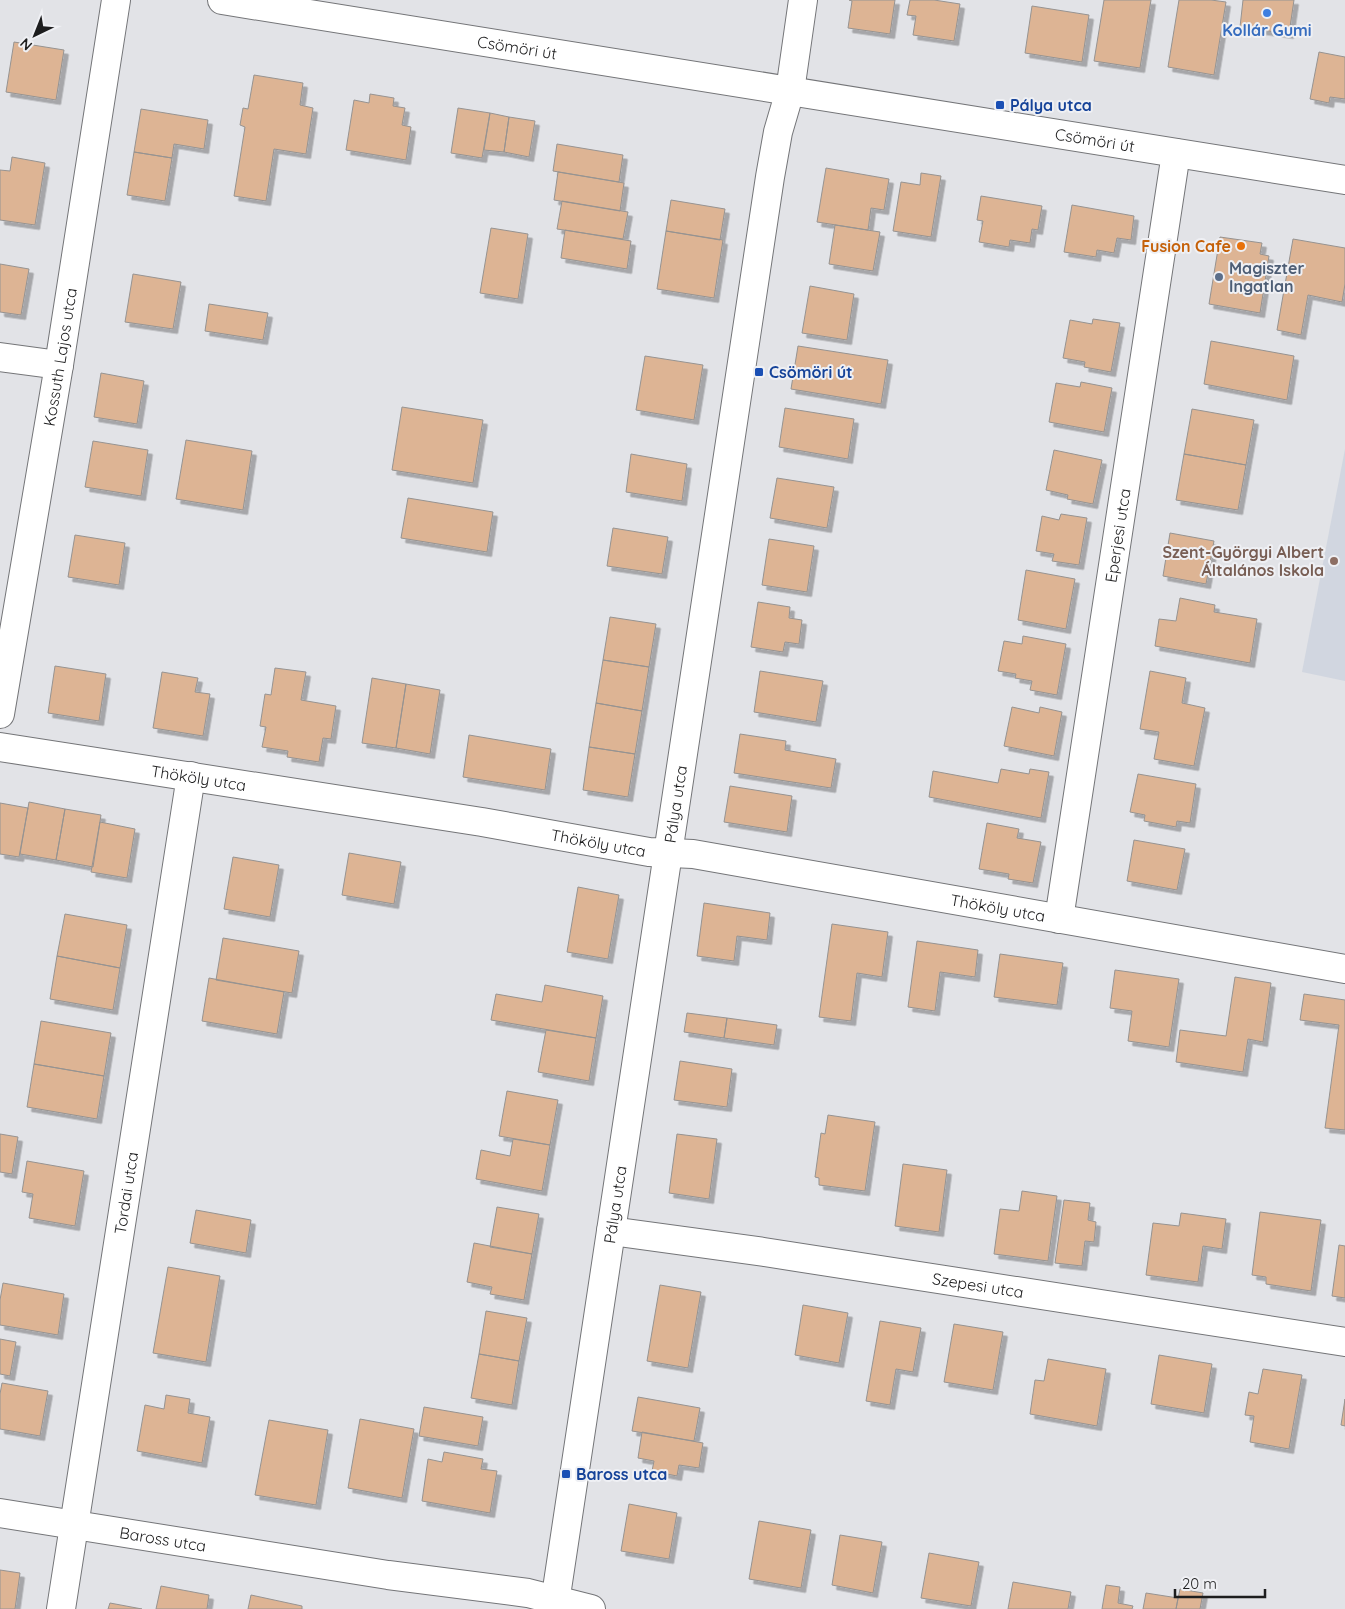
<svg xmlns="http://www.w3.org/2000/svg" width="1345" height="1609" viewBox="0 0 1345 1609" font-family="Quicksand,sans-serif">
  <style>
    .built { fill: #d1d6e0 }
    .building { fill: #ddb494; stroke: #969391; filter: url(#shadow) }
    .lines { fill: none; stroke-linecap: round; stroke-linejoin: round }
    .street-casing { stroke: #747578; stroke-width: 30 }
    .secondary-casing { stroke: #747578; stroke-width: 30 }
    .street { stroke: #fff; stroke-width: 28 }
    .secondary { stroke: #fff; stroke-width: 28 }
    .shop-dot { fill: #3f7fe0; stroke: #eff0f4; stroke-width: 2 }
    .transit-dot { fill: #1a4fb4; stroke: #eff0f4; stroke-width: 2 }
    .food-dot { fill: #e8710a; stroke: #eff0f4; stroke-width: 2 }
    .service-dot { fill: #5c6f8a; stroke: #eff0f4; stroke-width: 2 }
    .education-dot { fill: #8d6e63; stroke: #eff0f4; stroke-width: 2 }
    .labels { text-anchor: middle; stroke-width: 4; stroke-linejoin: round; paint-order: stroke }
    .shop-label { font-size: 16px; font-weight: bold; fill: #366cbe; stroke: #eff0f4 }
    .street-label { font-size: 16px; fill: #1d1d1e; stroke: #eff0f4 }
    .transit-label { font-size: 16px; font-weight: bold; fill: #164399; stroke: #eff0f4; text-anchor: start }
    .food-label { font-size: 16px; font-weight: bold; fill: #c56008; stroke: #eff0f4; text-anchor: end }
    .service-label { font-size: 16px; font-weight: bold; fill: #4e5e75; stroke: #eff0f4; text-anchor: start }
    .education-label { font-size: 16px; font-weight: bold; fill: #785e54; stroke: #eff0f4; text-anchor: end }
  </style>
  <defs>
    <filter id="shadow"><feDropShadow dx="4.5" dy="4.5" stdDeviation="0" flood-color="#0004"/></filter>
  </defs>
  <rect width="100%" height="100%" fill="#e2e3e7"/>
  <path class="built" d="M1345 449V681L1302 672Z"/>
  <path class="building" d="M849 0H895L890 34 848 28 852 1Z
    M910 0H934L960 4 954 41 913 35 916 16 907 15Z
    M1104 0H1151L1140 68 1094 61Z
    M1179 0H1211L1226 2 1214 75 1168 67Z
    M1243 0H1294L1289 34 1240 27Z
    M1032 6 1089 15 1082 62 1025 53Z
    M14 42 64 50 56 100 6 92Z
    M1319 52 1345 57V99L1330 97 1329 103 1310 99Z
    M254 75 303 83 300 105 313 108 306 154 274 149 266 201 234 196 245 127 240 125 243 108 248 109Z
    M370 94 394 98 393 106 405 108 402 125 411 127 406 160 346 150 354 100 369 103Z
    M458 108 490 113 482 158 451 153Z
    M141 109 208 120 204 149 174 144 172 158 134 152Z
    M490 113 509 117 504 152 484 150Z
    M509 117 535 121 529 157 504 152Z
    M557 144 623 155 619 182 553 171Z
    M134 152 172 158 165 201 127 195Z
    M12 157 45 163 35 225 0 220V170L10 171Z
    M826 168 889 179 884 210 871 208 868 230 817 222Z
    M558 172 624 183 620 211 554 200Z
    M921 173 941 176 931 237 893 231 901 182 920 185Z
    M981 196 1042 206 1038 230 1032 229 1030 243 1010 240 1009 247 979 242 983 221 977 220Z
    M671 200 725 209 720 240 666 231Z
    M562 201 628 212 623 239 557 229Z
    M1072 205 1134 216 1131 240 1117 238 1114 253 1097 250 1096 257 1064 252Z
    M835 225 880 232 873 271 829 264Z
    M491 228 528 234 518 299 480 293Z
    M565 230 631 241 627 269 561 258Z
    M666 231 723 240 714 298 657 289Z
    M1220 237 1262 243 1260 254 1269 256 1260 313 1209 304Z
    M1293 239 1345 248V284L1342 302 1308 295 1301 335 1277 330Z
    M0 264 29 269 21 315 0 312Z
    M133 274 181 282 173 329 125 322Z
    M810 286 854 294 847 340 802 333Z
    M209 304 268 313 263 340 205 331Z
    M1093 319 1120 323 1111 372 1084 367 1085 362 1063 358 1070 320 1092 324Z
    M1211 341 1294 356 1287 400 1204 384Z
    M798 346 888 360 881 404 791 389Z
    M645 356 703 365 694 420 636 410Z
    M101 373 144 381 137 424 94 417Z
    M1081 382 1112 388 1104 432 1049 422 1056 383 1080 387Z
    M402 407 483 420 473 483 392 470Z
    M785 408 854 419 848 459 779 447Z
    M1192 409 1254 420 1246 465 1184 454Z
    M186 440 252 451 243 510 176 499Z
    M93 441 148 450 141 496 85 487Z
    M1054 450 1102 460 1093 504 1067 499 1068 495 1046 490Z
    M631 454 687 464 682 501 626 492Z
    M1184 454 1246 465 1238 510 1176 500Z
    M777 478 834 487 827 528 770 518Z
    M408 498 493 512 487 552 401 538Z
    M1061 514 1087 518 1079 565 1052 561 1054 554 1036 551 1042 516 1059 520Z
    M613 528 668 537 662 574 607 566Z
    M1170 533 1214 541 1206 584 1163 576Z
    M75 535 125 543 119 585 68 577Z
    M769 539 814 546 807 592 762 585Z
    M1026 570 1075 579 1066 629 1018 620Z
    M1180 598 1215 605 1214 612 1257 619 1250 663 1155 646 1159 619 1176 621Z
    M758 602 790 607 789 618 802 620 799 644 785 642 783 652 751 647Z
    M610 617 656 624 649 667 603 660Z
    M1023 636 1066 644 1057 695 1030 690 1032 681 1015 678 1016 674 998 671 1004 641 1022 644Z
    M603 660 649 667 642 711 596 703Z
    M55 666 106 674 99 721 48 713Z
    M275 668 306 672 301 700 336 706 331 739 323 738 319 762 287 757 288 751 262 747 266 727 260 726 265 694 271 695Z
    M760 671 823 681 816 722 754 712Z
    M1150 671 1186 678 1182 703 1205 708 1194 766 1154 759 1159 732 1140 729Z
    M162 672 198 678 195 692 210 694 203 736 153 728Z
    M372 678 406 684 396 748 362 743Z
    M406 684 440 690 430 754 396 748Z
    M596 703 642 711 635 754 589 747Z
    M1012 707 1039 713 1040 707 1062 712 1054 756 1004 746Z
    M740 734 786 741 785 750 836 759 831 788 734 773Z
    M469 735 551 749 545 790 463 777Z
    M589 747 635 754 628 797 583 790Z
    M1001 769 1029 774 1030 769 1049 772 1041 818 929 797 933 771 998 783Z
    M1138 774 1196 784 1190 823 1177 821 1176 827 1144 821 1145 815 1130 812Z
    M730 786 792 796 787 832 724 822Z
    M29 802 65 809 56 860 20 854Z
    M0 803 28 808 19 857 0 854Z
    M65 809 101 815 93 867 56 860Z
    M100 822 135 829 127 878 91 872Z
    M987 823 1019 829 1017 838 1041 842 1033 883 1008 879 1009 874 979 869Z
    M1134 840 1185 849 1177 890 1127 881Z
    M349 853 401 862 394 904 342 895Z
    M233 857 279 865 270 917 224 909Z
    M578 887 619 895 608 959 567 952Z
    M704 903 770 913 767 940 737 936 734 961 697 956Z
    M65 914 127 925 120 968 57 956Z
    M832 924 888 932 882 977 857 973 851 1021 819 1017Z
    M223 938 299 951 292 993 216 980Z
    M917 941 978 950 975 977 940 972 935 1011 908 1007Z
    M1000 954 1063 963 1057 1005 994 997Z
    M57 956 120 968 113 1010 50 999Z
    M1115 970 1179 979 1169 1047 1128 1041 1132 1011 1110 1008Z
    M1235 977 1271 983 1263 1042 1248 1039 1243 1072 1176 1062 1180 1030 1226 1036Z
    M209 978 284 992 277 1034 202 1021Z
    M545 985 603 996 596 1038 491 1020 496 994 542 1002Z
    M1304 994 1345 1000V1130L1325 1128 1339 1025 1300 1020Z
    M687 1013 727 1018 724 1038 684 1032Z
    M727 1018 777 1025 774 1045 724 1038Z
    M41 1021 111 1033 104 1076 34 1064Z
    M546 1030 596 1038 589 1081 538 1072Z
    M680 1061 732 1069 727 1107 674 1100Z
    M34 1064 104 1076 97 1119 27 1107Z
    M507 1091 558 1100 550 1145 499 1136Z
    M828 1115 875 1122 865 1191 819 1185V1178L815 1177 821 1133 825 1134Z
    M0 1134 18 1137 12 1174 0 1172Z
    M677 1134 717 1139 709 1199 669 1193Z
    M513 1139 550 1145 542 1191 476 1179 481 1150 510 1156Z
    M27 1161 84 1171 75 1226 29 1218 33 1194 22 1192Z
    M903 1164 947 1170 939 1232 895 1226Z
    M1022 1191 1057 1196 1048 1261 994 1254 1000 1209 1019 1211Z
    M1064 1200 1090 1203 1088 1220 1096 1222 1094 1242 1085 1241 1082 1266 1055 1263Z
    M497 1207 539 1214 532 1254 490 1247Z
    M196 1210 251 1220 246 1253 190 1243Z
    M1260 1212 1321 1220 1311 1291 1266 1284V1277L1252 1275Z
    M1181 1213 1226 1219 1222 1249 1203 1246 1198 1282 1146 1275 1153 1223 1179 1226Z
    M474 1243 532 1254 524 1300 490 1294 492 1287 467 1282Z
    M1339 1245 1345 1246V1298L1332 1296Z
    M168 1267 220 1276 206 1362 153 1353Z
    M3 1283 64 1294 58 1335 0 1325V1300Z
    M660 1285 701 1292 688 1368 647 1361Z
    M803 1305 848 1313 839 1363 795 1355Z
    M486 1311 527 1318 519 1361 479 1354Z
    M880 1321 921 1328 913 1372 896 1369 890 1405 866 1401Z
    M954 1324 1003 1332 993 1390 944 1382Z
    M0 1339 16 1342 10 1376 0 1374Z
    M479 1354 519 1361 512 1405 471 1398Z
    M1159 1355 1212 1364 1204 1413 1151 1404Z
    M1048 1359 1106 1369 1097 1426 1030 1414 1035 1380 1044 1381Z
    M1263 1369 1302 1375 1289 1449 1250 1442 1254 1416 1245 1415 1249 1392 1258 1394Z
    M2 1383 48 1391 40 1436 0 1429V1394Z
    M166 1395 190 1399 188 1413 210 1417 202 1463 137 1451 145 1405 164 1409Z
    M638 1397 700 1408 694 1441 632 1431Z
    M1345 1399V1426L1341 1425Z
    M424 1407 483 1417 478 1446 419 1436Z
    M360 1419 414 1429 402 1498 348 1488Z
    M269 1420 328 1430 316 1505 255 1495Z
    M642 1432 703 1443 699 1468 679 1465 677 1476 652 1471 654 1461 638 1458Z
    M444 1452 483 1459 481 1469 497 1471 490 1513 422 1501 428 1459 442 1462Z
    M629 1504 677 1513 669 1559 621 1551Z
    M759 1521 811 1530 801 1588 749 1579Z
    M840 1535 882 1542 873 1593 832 1585Z
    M929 1553 979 1562 971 1606 921 1598Z
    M0 1570 20 1573 15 1609H0Z
    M1013 1582 1071 1592 1068 1609H1008Z
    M1106 1585 1120 1587 1118 1603 1133 1606 1132 1609H1102Z
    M161 1586 209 1595 207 1609H156Z
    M1180 1589 1203 1593 1200 1609H1176Z
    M1146 1593 1178 1598 1176 1609H1143Z
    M251 1595 302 1606V1609H248Z
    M110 1603 142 1609H108Z"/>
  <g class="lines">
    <g class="street-casing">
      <g id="street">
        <path d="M790 91 803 0"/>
        <path d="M0 357 59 365"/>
        <path id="s1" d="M0 714 59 365 116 0"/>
        <path id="s2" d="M0 747 482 822 649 852 693 854 1345 969"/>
        <path id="s3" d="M1059 919 1176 153"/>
        <path id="s4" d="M611 1231 764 1252 1345 1342"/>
        <path id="s5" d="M0 1513 388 1575 528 1593 591 1609"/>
        <path id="s6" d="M61 1609 191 776"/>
      </g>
    </g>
    <g class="secondary-casing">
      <g id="secondary">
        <path id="s7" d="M222 0 1345 180"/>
        <path id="s8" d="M554 1609 770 177 778 132 790 91"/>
      </g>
    </g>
    <use href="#street" class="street"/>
    <use href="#secondary" class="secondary"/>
  </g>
  <circle class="shop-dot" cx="1267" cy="13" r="5"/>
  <g class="transit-dot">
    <rect x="995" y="100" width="10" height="10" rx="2.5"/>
    <rect x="754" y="367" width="10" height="10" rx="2.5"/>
    <rect x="561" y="1469" width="10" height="10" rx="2.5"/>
  </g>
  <circle class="food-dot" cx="1241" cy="246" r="5"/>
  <circle class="service-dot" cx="1219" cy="277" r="5"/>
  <circle class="education-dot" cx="1334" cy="561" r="5"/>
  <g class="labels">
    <g class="shop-label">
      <text x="1267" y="36">Kollár Gumi</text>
    </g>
    <g class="street-label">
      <text dy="6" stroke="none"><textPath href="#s7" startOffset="299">Csömöri út</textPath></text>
      <text dy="6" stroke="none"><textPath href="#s7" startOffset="884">Csömöri út</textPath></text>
      <text dy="6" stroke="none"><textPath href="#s1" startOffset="362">Kossuth Lajos utca</textPath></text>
      <text dy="6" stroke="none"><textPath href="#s3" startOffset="388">Eperjesi utca</textPath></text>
      <text dy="6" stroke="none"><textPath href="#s2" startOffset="201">Thököly utca</textPath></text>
      <text dy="6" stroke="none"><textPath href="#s8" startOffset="814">Pálya utca</textPath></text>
      <text dy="6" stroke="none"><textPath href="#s2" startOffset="606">Thököly utca</textPath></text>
      <text dy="6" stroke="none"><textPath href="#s2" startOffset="1011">Thököly utca</textPath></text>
      <text dy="6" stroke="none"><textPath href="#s6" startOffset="421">Tordai utca</textPath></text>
      <text dy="6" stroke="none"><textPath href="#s8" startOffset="409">Pálya utca</textPath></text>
      <text dy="6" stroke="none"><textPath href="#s4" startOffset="371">Szepesi utca</textPath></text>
      <text dy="6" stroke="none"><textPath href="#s5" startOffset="165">Baross utca</textPath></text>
    </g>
    <g class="transit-label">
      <text x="1010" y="111">Pálya utca</text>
      <text x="769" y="378">Csömöri út</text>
      <text x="576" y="1480">Baross utca</text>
    </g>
    <g class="food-label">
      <text x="1231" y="252">Fusion Cafe</text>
    </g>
    <g class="service-label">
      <text x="1229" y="274">Magiszter<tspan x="1229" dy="18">Ingatlan</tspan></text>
    </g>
    <g class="education-label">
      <text x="1324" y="558">Szent-Györgyi Albert<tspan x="1324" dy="18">Általános Iskola</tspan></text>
    </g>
  </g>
  <g transform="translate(35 35) rotate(223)" stroke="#eff0f4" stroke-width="4" paint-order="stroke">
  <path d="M0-4L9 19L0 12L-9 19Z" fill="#1d1d1e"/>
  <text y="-8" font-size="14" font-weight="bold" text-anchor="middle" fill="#1d1d1e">N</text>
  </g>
  <path d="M1175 1589v8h90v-8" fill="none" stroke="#1d1d1e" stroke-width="2.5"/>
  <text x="1182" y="1589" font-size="15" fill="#1d1d1e" stroke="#eff0f4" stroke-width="4" paint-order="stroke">20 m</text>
</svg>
